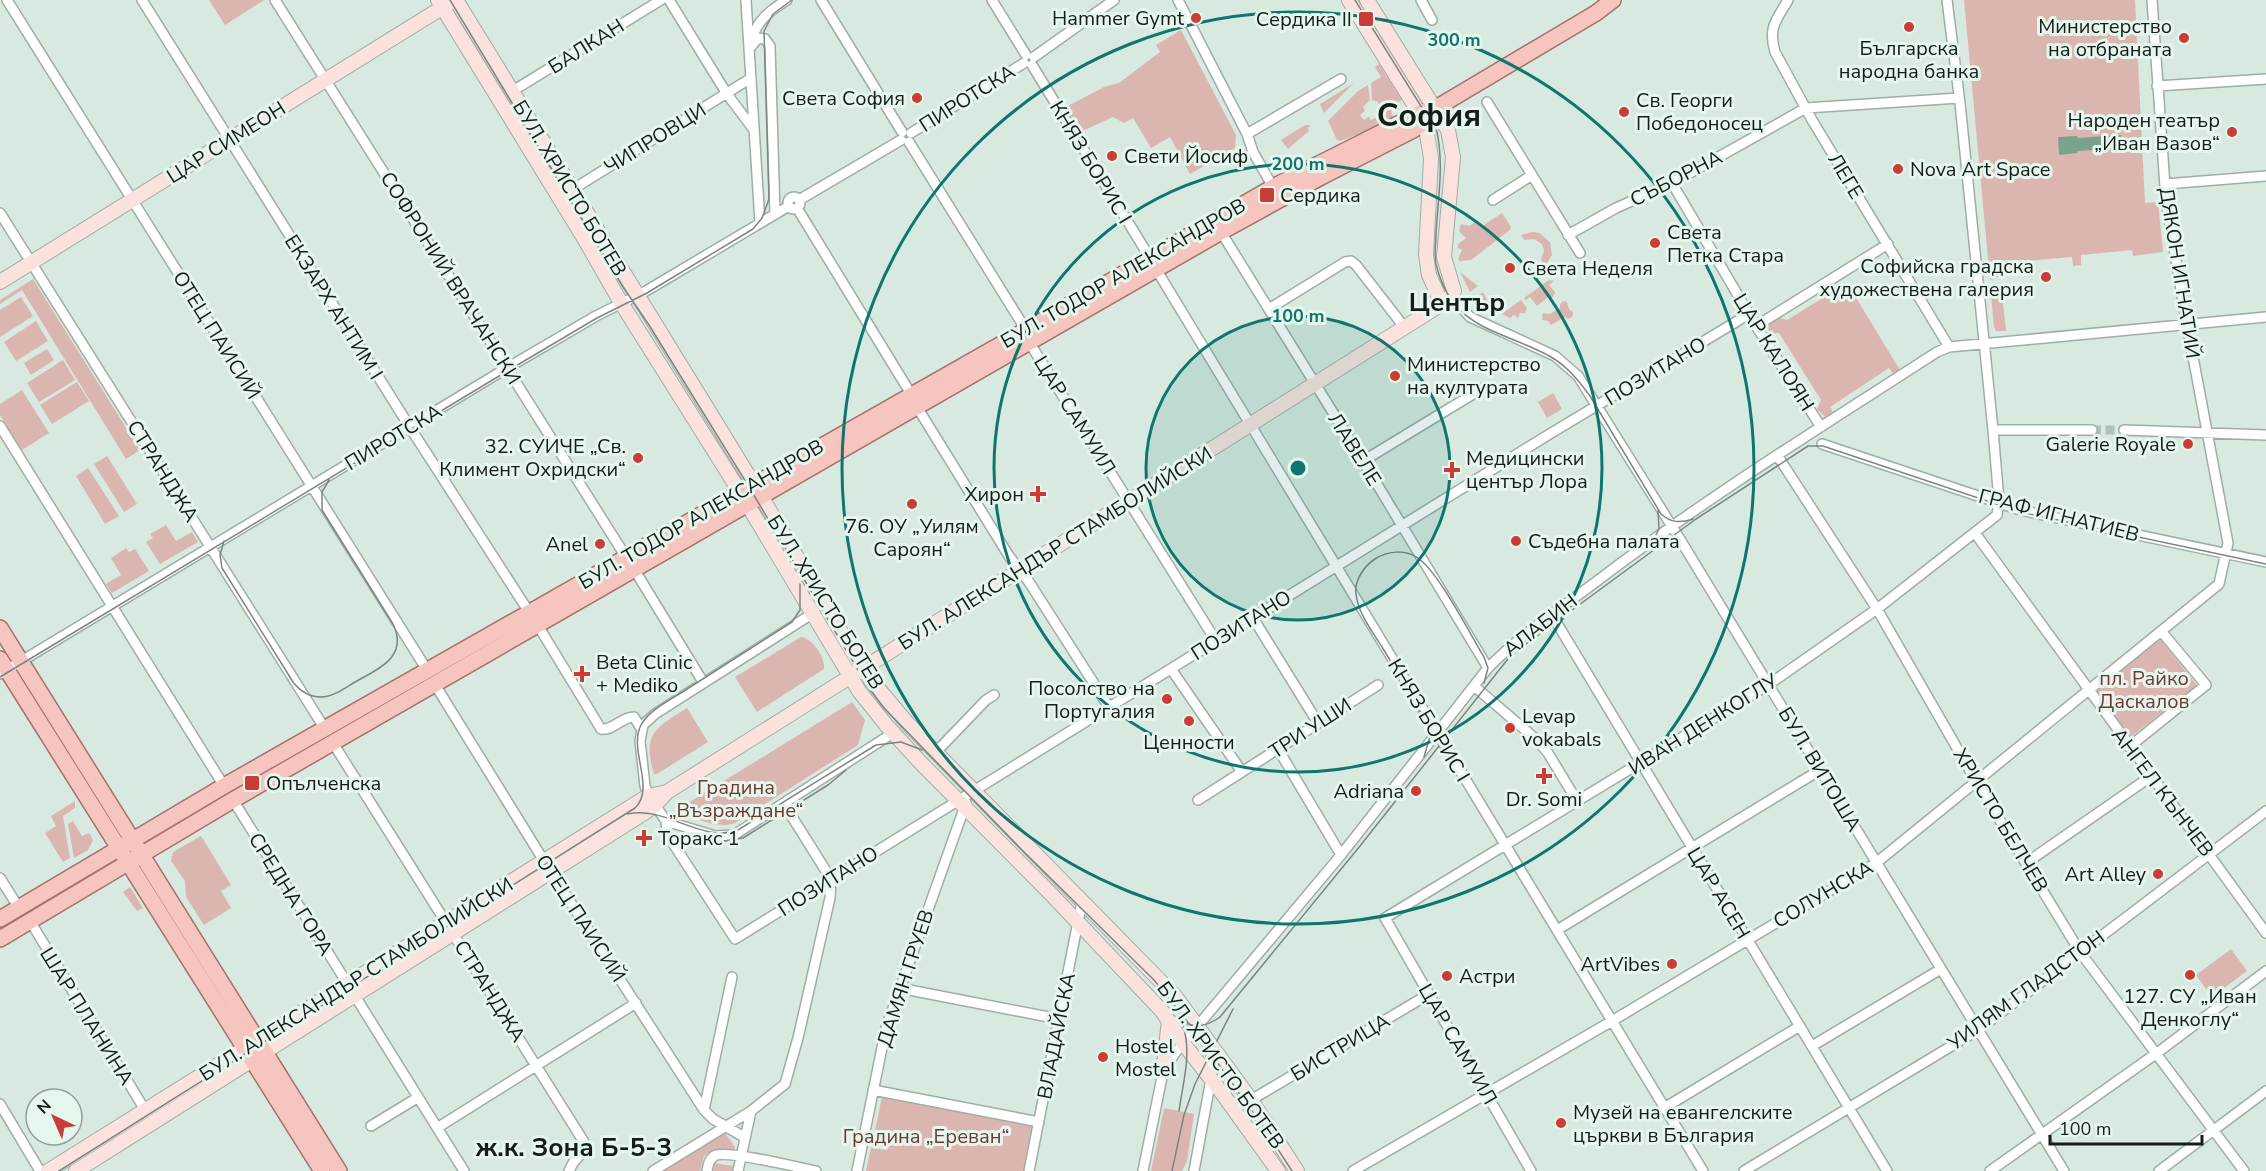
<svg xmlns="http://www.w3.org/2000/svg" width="2266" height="1171" viewBox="0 0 2266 1171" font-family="'Nunito Sans',sans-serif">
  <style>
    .green { fill: #dbb6b1 }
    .water { fill: #7aa28d }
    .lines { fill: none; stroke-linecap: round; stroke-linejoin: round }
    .street-tunnel { stroke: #b1c0b8; stroke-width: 9; stroke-dasharray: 9 4.5; stroke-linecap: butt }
    .street-casing { stroke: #9eaea5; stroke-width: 12 }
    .secondary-casing { stroke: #9eaea5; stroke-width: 16 }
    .primary-casing { stroke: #a57169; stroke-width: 18 }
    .street { stroke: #fff; stroke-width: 9 }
    .secondary { stroke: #fbe2df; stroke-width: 14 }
    .primary { stroke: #f7c5bf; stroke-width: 15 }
    .tram { stroke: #7b8680; stroke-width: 1.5 }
    .ring { fill: none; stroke: #0f766e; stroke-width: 3 }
    .poi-dot { fill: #ca3c36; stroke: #e5f6ed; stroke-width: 2 }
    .labels { text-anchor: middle; stroke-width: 6; stroke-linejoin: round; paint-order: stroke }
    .poi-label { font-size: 20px; fill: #161c18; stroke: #e5f6ed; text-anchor: start }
    .street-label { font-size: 20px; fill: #161c18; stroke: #e5f6ed }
    .park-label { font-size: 20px; fill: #713630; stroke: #e5f6ed }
    .district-label { font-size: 26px; font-weight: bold; fill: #161c18; stroke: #e5f6ed }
    .town-label { font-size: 32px; font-weight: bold; fill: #161c18; stroke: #e5f6ed }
    .centre { fill: #0f766e; stroke: #e5f6ed; stroke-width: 3 }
    .ring-label { font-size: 18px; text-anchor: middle; font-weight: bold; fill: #0f766e; stroke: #e5f6ed; stroke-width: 6; stroke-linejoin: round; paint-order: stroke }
  </style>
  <rect width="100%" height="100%" fill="#d8e9e0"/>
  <path class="green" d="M209 0H264L225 25Z
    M1964 0H2135L2145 203 2158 202 2163 252 2133 256 2132 250 2081 255V265L2073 266 2072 257 2014 262V269C2004 270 1999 279 1990 280Z
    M1181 30 1236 135 1235 148 1190 174 1170 137 1151 148 1133 118 1124 123 1113 117 1078 133 1064 108 1104 87 1119 83 1160 52 1156 45Z
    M1379 64 1402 100 1393 105 1391 112 1395 120 1340 141 1337 140 1328 121 1358 91 1368 85 1370 100 1363 107 1365 111 1360 115 1364 120 1369 117 1371 120 1377 117 1380 118 1382 110 1378 102 1372 100 1371 83 1381 77 1375 67Z
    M1354 83 1324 113 1320 104Z
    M1305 125H1311L1308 128 1309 131 1288 149 1281 140Z
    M1502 213 1511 227 1510 230 1471 260 1459 261 1458 259 1462 250 1458 248V244L1466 238 1459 231 1461 224 1469 226 1477 221 1481 227Z
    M1532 232 1539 233 1550 242 1552 255 1545 266 1541 259 1544 251 1542 244 1534 239 1524 240 1521 235Z
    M1460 272 1478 286 1470 292Z
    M33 279 140 450 126 459 22 290 0 304V300Z
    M1549 280 1554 281 1549 285 1555 292 1553 297H1548L1537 306 1530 297 1526 300 1524 298Z
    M1847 283 1900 370 1893 374 1889 368 1830 407 1834 414 1825 417 1817 409 1821 400 1779 333H1770L1767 325 1777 317 1787 320Z
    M1483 292 1493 311 1475 298Z
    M2002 294 2006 331H1996L1994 327 1991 295Z
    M21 297 33 316 0 337V310Z
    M1521 300 1527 308 1525 313H1520L1518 318 1514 315 1510 318 1502 314Z
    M1563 301 1567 302 1569 309 1573 312 1572 317 1568 319 1565 317 1551 325 1548 321 1542 320 1543 313 1550 314 1560 308V304Z
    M36 321 48 341 16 361 4 342Z
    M47 349 54 360 31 375 24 363Z
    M63 360 75 380 39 402 27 383Z
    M77 382 89 401 52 424 40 405Z
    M22 390 49 433 22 450 0 415V404Z
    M1553 393 1562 409 1547 418 1538 402Z
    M107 456 137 504 124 512 94 464Z
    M88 468 119 516 105 524 76 476Z
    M166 525 176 541 192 532 198 542 160 564 146 542 153 538 150 534Z
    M126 548 129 552 135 549 149 571 112 593 106 584 121 575 111 558Z
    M801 637C812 638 826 658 824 669L757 712 735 677Z
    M2160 639 2197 685 2128 739 2091 693Z
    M852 702 865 720 858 745 735 823C717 830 693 817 675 811Z
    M687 708 708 742 657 774H654C642 734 655 728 687 708Z
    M75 801V808L63 816 70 858 63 862 45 833 56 826 51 816Z
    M73 821 82 836 89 833 93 840 88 850 74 858 68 824Z
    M201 836 231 885 221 891 231 908 204 925 186 897 185 881 171 861 173 852Z
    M130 887 143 908 137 911 123 892Z
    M2231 949 2247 971 2212 997 2196 975Z
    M883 1092 1039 1122 1029 1171H866L871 1148 887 1150 890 1134 875 1130Z
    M1164 1108 1194 1114 1187 1161 1182 1171H1151Z
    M723 1130 735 1147 734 1153H708L704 1156 700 1171H657Z
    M714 1163 734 1166 733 1171H713Z"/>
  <path class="water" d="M2121 135 2122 148 2078 151 2077 153 2059 155 2058 137 2077 136 2078 138Z"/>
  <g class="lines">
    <path class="street-tunnel" d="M2092 430H2124"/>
    <g class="street-casing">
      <path id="street" d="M7 0 427 670
        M142 0 411 429 529 612
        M275 0 626 557
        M669 0 727 94 754 130
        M746 0 760 223
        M821 0 902 132
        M992 0 1026 55
        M1178 0 1247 134 1253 152 1273 187
        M1421 0 1432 20
        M1788 0C1776 21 1768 27 1775 52L1812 120 1949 347
        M751 43C755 22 770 10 787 0
        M750 48 758 38 765 39 770 46 775 214
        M1034 57 1114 0
        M1032 65 1150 258
        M2157 86 2266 79
        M511 92 661 0
        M1487 102 1580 253
        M911 133 1024 63
        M1247 134 1341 79
        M909 142 1026 330
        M1672 183 1756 326 1821 427
        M2165 184 2266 176
        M788 203a6 6 0 1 1 12 0a6 6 0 1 1-12 0Z
        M559 198 751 78
        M799 200 901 140
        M1493 200 1532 175
        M797 208 911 394
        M0 213 325 729
        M1221 232 1363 461 1488 668
        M1568 235 1616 208 1672 183 1806 108 1959 98
        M1156 269 1703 1171
        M1451 296 1470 317 1555 356 1578 376 1678 536 2064 1171
        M1269 309 1345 262 1351 261 1356 265 1405 328
        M1756 326 1888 244
        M1029 342 1216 641
        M917 407 1009 556 1029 582 1109 707
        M0 426 224 786
        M1993 430H2092
        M2124 430 2266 435
        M1822 444 2020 510 2266 562
        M1777 455 1877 609 1976 781 2080 952 2244 1171
        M1363 461 1483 388
        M1975 533 2266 933
        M634 569 703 682
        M1552 615 1887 1171
        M1253 618 1318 723
        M537 624 601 729C613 731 621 717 634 717L642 730
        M1171 669 1242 772
        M0 674 507 368 596 316 646 291 789 206
        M434 683 544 861 704 1110 713 1119 744 1137
        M1474 686 1538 741 1548 753 1577 801
        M333 743 584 1142 585 1149 573 1163 569 1171
        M2129 747 2206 685 2161 631
        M1278 749 1341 855
        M936 752 986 700 994 695
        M649 796 645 786 640 741 643 725 655 714 815 612
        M233 800 464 1171
        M1198 800 1378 685
        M655 805 666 821 715 836 734 835 893 733
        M666 821 667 834 735 939 1548 435 1749 314
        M2026 863 2150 777
        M0 878 19 908
        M30 921 145 1110
        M1557 930 1820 770
        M899 988 1059 1019
        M1812 1046 1941 969
        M873 1090 1039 1122
        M1251 1100 1429 994
        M0 1104 40 1171
        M1664 1108 1800 1026
        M704 1110 732 977
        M371 1126 417 1098
        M437 1128 636 1003
        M653 1171 751 1111 785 1084 798 1038 830 898 831 879 784 804
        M707 1171C708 1165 709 1158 716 1155 732 1151 796 1167 816 1171
        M738 1171 751 1111
        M857 1171 886 1028 966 803
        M1029 1171 1082 901
        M1143 1171 1163 1072 1175 1053 1341 855 1488 668C1521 634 1563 607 1601 578 1709 496 1824 425 1937 352L1949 347 2266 317
        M1194 1171 1211 1079V1048
        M1353 1171 1612 1021 1876 863 2219 584 2228 543 2187 325 2166 201 2152 0
        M1531 1171 1385 918 1768 685 1877 609 1997 515 1999 501 1993 430 1960 103 1947 0
        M1744 1171 1978 1030 2266 811
        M1990 1171 2157 1053 2266 971
        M2159 1171 2266 1091"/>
    </g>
    <g class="secondary-casing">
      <path id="secondary" d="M438 0 584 238 620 301 740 492 859 691 887 726 920 762 1051 894 1162 1011 1183 1043 1222 1093 1278 1171
        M456 0 761 496 865 673 908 724 1175 996 1251 1100 1297 1171
        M1349 0 1425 122 1431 158 1426 255 1429 275 1442 304
        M0 282 448 4
        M1163 1072 1169 1021
        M48 1171 648 796 667 792
        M76 1171 644 813 655 805 667 792 1448 300 1454 291 1444 257 1453 157 1448 130 1367 0"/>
    </g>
    <g class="primary-casing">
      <path id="primary" d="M0 628 339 1171
        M0 659 322 1171
        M0 919 224 786 1026 330 1273 187 1420 113 1436 108 1596 13 1613 0
        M0 939 233 800 1221 232 1321 177 1413 130 1425 122 1436 108"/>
    </g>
    <use href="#street" class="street"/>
    <use href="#secondary" class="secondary"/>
    <use href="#primary" class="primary"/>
    <path class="tram" d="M450 0 623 287 649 325 749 487 867 685 883 707 1021 849 1154 980 1194 1030 1264 1128 1292 1171
      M1355 0 1437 132C1444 165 1438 199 1436 233 1436 243 1434 254 1436 264 1452 331 1501 329 1551 357 1567 366 1579 381 1590 396L1661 514C1671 523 1681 523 1693 519
      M224 541 220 555 222 568 293 682C300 691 309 697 321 697 333 697 345 688 355 682 378 669 409 657 393 624L322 510V492L329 480
      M1650 546 1659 529 1658 511
      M0 677 509 370 597 318 647 293 753 229 762 218 769 199 764 31 773 14 792 0
      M1424 757 1430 736 1428 726C1414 699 1398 673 1382 647 1372 631 1358 613 1356 594 1354 581 1364 566 1375 559 1387 551 1405 549 1418 558 1439 573 1469 632 1484 657L1488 668 1484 683
      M628 814C664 805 703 844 738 830L876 745 901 742 922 750
      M724 841 743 838 828 785 846 770
      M1186 1023C1198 1029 1209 1025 1220 1017L1360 846 1511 655 1696 519 1808 446H1823L2020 512 2266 564
      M1179 1111C1183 1082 1192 1054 1183 1025
      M59 1171 635 808C656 788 628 750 641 725 649 710 670 700 684 691 720 668 756 645 792 622L800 610V584
      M1172 1171 1184 1115 1195 1084 1233 1009"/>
  </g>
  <circle cx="1298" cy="468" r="152" fill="#0f766e" fill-opacity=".12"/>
  <g class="ring">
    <circle cx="1298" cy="468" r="152"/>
    <circle cx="1298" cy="468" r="304"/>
    <circle cx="1298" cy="468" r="456"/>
  </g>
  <g class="poi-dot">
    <circle cx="1196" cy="18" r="6"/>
    <rect x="1358" y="11" width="16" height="16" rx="3"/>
    <circle cx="1909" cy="27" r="6"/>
    <circle cx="2184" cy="38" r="6"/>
    <circle cx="917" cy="98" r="6"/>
    <circle cx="1624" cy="112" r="6"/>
    <circle cx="2232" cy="132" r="6"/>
    <circle cx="1112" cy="156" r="6"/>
    <circle cx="1898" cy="169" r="6"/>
    <rect x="1259" y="187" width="16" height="16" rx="3"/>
    <circle cx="1655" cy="243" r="6"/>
    <circle cx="1510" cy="268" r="6"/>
    <circle cx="2046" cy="277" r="6"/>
    <circle cx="1395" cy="376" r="6"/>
    <circle cx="2188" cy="444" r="6"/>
    <circle cx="638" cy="458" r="6"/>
    <path d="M1449 461h6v6h6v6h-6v6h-6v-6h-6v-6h6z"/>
    <path d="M1035 485h6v6h6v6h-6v6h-6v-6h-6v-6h6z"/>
    <circle cx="912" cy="504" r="6"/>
    <circle cx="1516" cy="541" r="6"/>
    <circle cx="600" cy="544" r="6"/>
    <path d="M579 665h6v6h6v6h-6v6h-6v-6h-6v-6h6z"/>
    <circle cx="1167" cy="699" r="6"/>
    <circle cx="1189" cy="721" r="6"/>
    <circle cx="1510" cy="728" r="6"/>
    <path d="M1541 767h6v6h6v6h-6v6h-6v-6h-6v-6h6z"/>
    <rect x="244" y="775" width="16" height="16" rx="3"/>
    <circle cx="1416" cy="791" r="6"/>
    <path d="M641 829h6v6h6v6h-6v6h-6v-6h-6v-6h6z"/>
    <circle cx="2158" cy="874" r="6"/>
    <circle cx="1672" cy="964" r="6"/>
    <circle cx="2190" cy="975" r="6"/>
    <circle cx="1447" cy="976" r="6"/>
    <circle cx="1103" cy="1057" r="6"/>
    <circle cx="1561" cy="1123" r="6"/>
  </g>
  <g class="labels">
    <g class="poi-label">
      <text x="1184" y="25" text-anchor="end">Hammer Gymt</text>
      <text x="1352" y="26" text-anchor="end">Сердика II</text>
      <text x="2172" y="33" text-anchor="end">Министерство<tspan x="2172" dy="23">на отбраната</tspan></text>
      <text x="1909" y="55" text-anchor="middle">Българска<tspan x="1909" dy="23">народна банка</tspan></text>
      <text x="905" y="105" text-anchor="end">Света София</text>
      <text x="1636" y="107">Св. Георги<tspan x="1636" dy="23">Победоносец</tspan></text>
      <text x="2220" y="127" text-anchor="end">Народен театър<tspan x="2220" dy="23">„Иван Вазов“</tspan></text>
      <text x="1124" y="163">Свети Йосиф</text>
      <text x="1910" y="176">Nova Art Space</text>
      <text x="1280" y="202">Сердика</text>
      <text x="1667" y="239">Света<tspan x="1667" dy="23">Петка Стара</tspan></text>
      <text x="2034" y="273" text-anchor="end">Софийска градска<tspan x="2034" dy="23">художествена галерия</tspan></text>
      <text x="1522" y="275">Света Неделя</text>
      <text x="1407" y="371">Министерство<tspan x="1407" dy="23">на културата</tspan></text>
      <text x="2176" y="451" text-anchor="end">Galerie Royale</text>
      <text x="626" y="453" text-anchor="end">32. СУИЧЕ „Св.<tspan x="626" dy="23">Климент Охридски“</tspan></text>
      <text x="1466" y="465">Медицински<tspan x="1466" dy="23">център Лора</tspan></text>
      <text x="1024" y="501" text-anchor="end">Хирон</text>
      <text x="912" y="533" text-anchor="middle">76. ОУ „Уилям<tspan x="912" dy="23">Сароян“</tspan></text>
      <text x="1528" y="548">Съдебна палата</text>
      <text x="588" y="551" text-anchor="end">Anel</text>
      <text x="596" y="669">Beta Clinic<tspan x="596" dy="23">+ Mediko</tspan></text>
      <text x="1155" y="695" text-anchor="end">Посолство на<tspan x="1155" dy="23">Португалия</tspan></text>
      <text x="1522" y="723">Levap<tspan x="1522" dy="23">vokabals</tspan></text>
      <text x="1189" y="749" text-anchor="middle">Ценности</text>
      <text x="266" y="790">Опълченска</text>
      <text x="1404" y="798" text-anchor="end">Adriana</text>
      <text x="1544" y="806" text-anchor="middle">Dr. Somi</text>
      <text x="658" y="845">Торакс 1</text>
      <text x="2146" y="881" text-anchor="end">Art Alley</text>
      <text x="1660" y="971" text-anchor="end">ArtVibes</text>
      <text x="1459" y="983">Астри</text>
      <text x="2190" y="1003" text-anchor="middle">127. СУ „Иван<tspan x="2190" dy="23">Денкоглу“</tspan></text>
      <text x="1115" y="1053">Hostel<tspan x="1115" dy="23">Mostel</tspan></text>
      <text x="1573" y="1119">Музей на евангелските<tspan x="1573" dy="23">църкви в България</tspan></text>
    </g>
    <g class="street-label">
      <text transform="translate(586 46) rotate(-32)" y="7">БАЛКАН</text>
      <text transform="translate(967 98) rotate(-32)" y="7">ПИРОТСКА</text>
      <text transform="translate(655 138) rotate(-32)" y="7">ЧИПРОВЦИ</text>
      <text transform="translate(226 142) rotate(-32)" y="7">ЦАР СИМЕОН</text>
      <text transform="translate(1091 162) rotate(59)" y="7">КНЯЗ БОРИС I</text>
      <text transform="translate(1846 176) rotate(59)" y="7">ЛЕГЕ</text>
      <text transform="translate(1676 178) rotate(-27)" y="7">СЪБОРНА</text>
      <text transform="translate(570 188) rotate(59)" y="7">БУЛ. ХРИСТО БОТЕВ</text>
      <text transform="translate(1123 273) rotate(-30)" y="7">БУЛ. ТОДОР АЛЕКСАНДРОВ</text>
      <text transform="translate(2180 273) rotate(81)" y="7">ДЯКОН ИГНАТИЙ</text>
      <text transform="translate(451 278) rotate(58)" y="7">СОФРОНИЙ ВРАЧАНСКИ</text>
      <text transform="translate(334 307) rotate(58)" y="7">ЕКЗАРХ АНТИМ I</text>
      <text transform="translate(217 335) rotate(58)" y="7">ОТЕЦ ПАИСИЙ</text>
      <text transform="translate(1774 352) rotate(58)" y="7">ЦАР КАЛОЯН</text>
      <text transform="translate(1655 371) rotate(-31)" y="7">ПОЗИТАНО</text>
      <text transform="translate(1075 415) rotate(58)" y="7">ЦАР САМУИЛ</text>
      <text transform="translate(393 437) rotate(-31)" y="7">ПИРОТСКА</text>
      <text transform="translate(1355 449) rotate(58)" y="7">ЛАВЕЛЕ</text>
      <text transform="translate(163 471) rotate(58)" y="7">СТРАНДЖА</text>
      <text transform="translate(701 514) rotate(-30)" y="7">БУЛ. ТОДОР АЛЕКСАНДРОВ</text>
      <text transform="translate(2059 515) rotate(14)" y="7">ГРАФ ИГНАТИЕВ</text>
      <text transform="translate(1055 548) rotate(-32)" y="7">БУЛ. АЛЕКСАНДЪР СТАМБОЛИЙСКИ</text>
      <text transform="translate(826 602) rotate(58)" y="7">БУЛ. ХРИСТО БОТЕВ</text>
      <text transform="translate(1241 625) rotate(-32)" y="7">ПОЗИТАНО</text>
      <text transform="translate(1540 625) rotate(-38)" y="7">АЛАБИН</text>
      <text transform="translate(1429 720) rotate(59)" y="7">КНЯЗ БОРИС I</text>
      <text transform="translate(1703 724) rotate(-32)" y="7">ИВАН ДЕНКОГЛУ</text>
      <text transform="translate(1310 728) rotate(-33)" y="7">ТРИ УШИ</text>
      <text transform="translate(1820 769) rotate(59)" y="7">БУЛ. ВИТОША</text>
      <text transform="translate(2163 792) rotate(53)" y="7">АНГЕЛ КЪНЧЕВ</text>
      <text transform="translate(2001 820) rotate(59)" y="7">ХРИСТО БЕЛЧЕВ</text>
      <text transform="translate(828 881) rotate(-32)" y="7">ПОЗИТАНО</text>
      <text transform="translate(1719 893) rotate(59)" y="7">ЦАР АСЕН</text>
      <text transform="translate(291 894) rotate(58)" y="7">СРЕДНА ГОРА</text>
      <text transform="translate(1823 894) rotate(-31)" y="7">СОЛУНСКА</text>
      <text transform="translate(581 918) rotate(57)" y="7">ОТЕЦ ПАИСИЙ</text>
      <text transform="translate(905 978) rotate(-72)" y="7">ДАМЯН ГРУЕВ</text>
      <text transform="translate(356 979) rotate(-32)" y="7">БУЛ. АЛЕКСАНДЪР СТАМБОЛИЙСКИ</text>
      <text transform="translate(2026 990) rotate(-36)" y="7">УИЛЯМ ГЛАДСТОН</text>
      <text transform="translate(490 991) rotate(58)" y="7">СТРАНДЖА</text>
      <text transform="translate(87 1016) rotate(58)" y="7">ШАР ПЛАНИНА</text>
      <text transform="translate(1056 1036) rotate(-79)" y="7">ВЛАДАЙСКА</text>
      <text transform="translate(1458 1044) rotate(60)" y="7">ЦАР САМУИЛ</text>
      <text transform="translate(1340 1047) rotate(-31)" y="7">БИСТРИЦА</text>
      <text transform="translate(1221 1065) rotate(54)" y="7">БУЛ. ХРИСТО БОТЕВ</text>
    </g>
    <g class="park-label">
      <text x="2144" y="685">пл. Райко<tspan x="2144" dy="23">Даскалов</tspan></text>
      <text x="736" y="794">Градина<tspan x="736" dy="23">„Възраждане“</tspan></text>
      <text x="926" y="1143">Градина „Ереван“</text>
    </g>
    <g class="district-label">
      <text x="1457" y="311">Център</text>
      <text x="574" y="1156">ж.к. Зона Б-5-3</text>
    </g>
    <g class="town-label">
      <text x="1429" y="126">София</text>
    </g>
  </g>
  <circle cx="1298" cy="468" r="9" class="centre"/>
  <g class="ring-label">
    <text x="1454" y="46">300 m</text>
    <text x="1298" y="170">200 m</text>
    <text x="1298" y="322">100 m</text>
  </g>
  <g transform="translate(54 1117) rotate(316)"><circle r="28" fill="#e5f6ed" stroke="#929f98" stroke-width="1.5"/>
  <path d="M0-4.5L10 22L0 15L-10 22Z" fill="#ca3c36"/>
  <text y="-9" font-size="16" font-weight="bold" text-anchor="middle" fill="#161c18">N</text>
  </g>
  <path d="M2050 1135v9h152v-9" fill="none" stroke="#161c18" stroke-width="3"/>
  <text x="2059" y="1135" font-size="18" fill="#161c18" stroke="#e5f6ed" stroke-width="4.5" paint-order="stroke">100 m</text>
</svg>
